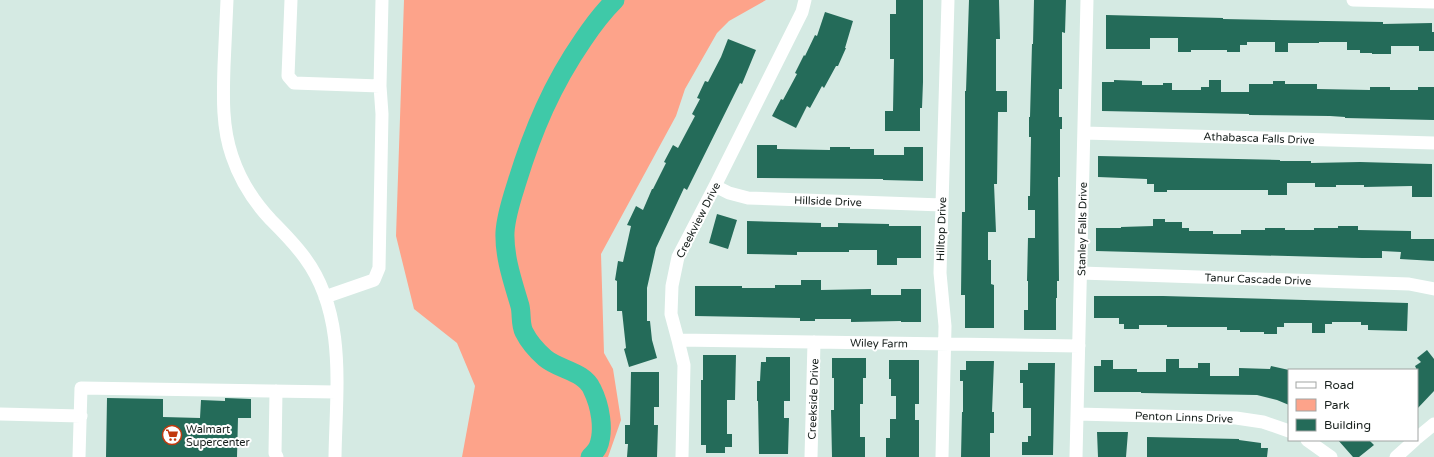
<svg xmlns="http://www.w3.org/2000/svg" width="1434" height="457" viewBox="0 0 1434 457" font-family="'Varela Round',sans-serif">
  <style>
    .green { fill: #fda38a }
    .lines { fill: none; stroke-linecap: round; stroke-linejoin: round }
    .river { stroke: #3fc9a8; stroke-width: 19 }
    .building { fill: #246b59 }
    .minor { stroke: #fff; stroke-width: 13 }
    .labels { text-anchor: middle; stroke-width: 4; stroke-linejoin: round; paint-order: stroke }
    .street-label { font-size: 11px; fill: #171f1c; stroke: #fff }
    .poi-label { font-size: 11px; fill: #171f1c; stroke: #fff; text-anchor: start }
  </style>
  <rect width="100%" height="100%" fill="#d5eae3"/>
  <path class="green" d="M404 0H766L729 21 717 33 685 89 676 116 601 254 604 353 613 369 621 420 608 457H462L475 386 457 343 414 309 396 236Z"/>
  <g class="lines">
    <path class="river" d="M590 457C593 454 596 451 598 447 605 430 600 405 592 389 584 371 559 370 545 358 537 351 529 342 524 332 520 324 522 314 520 306 513 282 504 257 505 232 506 215 512 198 517 182 533 130 552 85 583 40 593 25 602 13 615 0"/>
  </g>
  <path class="building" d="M896 0H923V82L922 108H920V131H885V111H893L894 59H890V14H896Z
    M969 0H999L1000 39H996V91H1007V112H998L997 184H994L996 232H988V260H991V284L994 285V328H965V295H961L962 212H965V91H966Z
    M1034 0H1066L1065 33 1062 32V89H1059V117H1062V129H1060V177H1058L1059 281H1057V298H1056V330H1024V310H1028V281H1027L1028 238H1035V210H1028V196H1030L1031 137H1029V117H1030L1032 44H1033Z
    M825 12 853 21 845 48H846L838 66H836L824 88 822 86 810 108 807 106 796 128 772 116 781 99 783 100 797 74 795 73 804 55 805 56 815 35 817 36Z
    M1106 15 1223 18V19L1383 22V24L1432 23V32H1434V51H1419V46H1391V54H1372V53H1360V50H1347V42H1319V43H1288V52H1275V42H1247V45H1240V52H1227V50H1191V52H1178V38H1150V49H1106Z
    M728 39 756 50 742 84 740 83 687 190 684 188 656 248 647 288V321H650L652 340 657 358 629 367 624 349 626 348 622 311H617V281L615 280 618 261 623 262 631 226 627 225 636 206 643 210 652 189H653L666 163 664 162 673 145 678 148 695 116 692 114 700 99 697 98 705 81 708 82 721 57Z
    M1114 80 1142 81V85H1163V83H1172V90H1201V87H1209V80H1221V92H1249V84H1273V81H1285V84H1317V89L1370 90V87H1390V90H1418V87H1434V120L1345 118V117L1330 116 1249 115V114L1102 111V82H1114Z
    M757 145H777V149L830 150V147H850V149H874V155H904V147H923V181L883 180V179L757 178Z
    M1098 156 1280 160V161H1311V163L1360 162 1432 164V197H1412V186L1364 187V185H1336V187H1315V183H1287V195H1268V190H1167V192H1154V184H1147V179L1098 177Z
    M717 214 737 220 728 249 709 243Z
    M1153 219H1165V222H1182V228H1189V231H1213V234H1241V230H1265V228H1285V230H1314V228H1338V226H1358V230L1411 231V239H1434V261L1400 259 1401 252 1382 251V258H1362L1096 251V228H1121V227L1153 226Z
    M747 221 821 223V227H838V223L889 224V226H921V258H897V265H877V250H849V252H797V255L747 254Z
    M801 280H821V290L871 289V295H901V289H921V322H901V321L851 322V319H815V321H800V318L695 316V286H742V288H775V285H801Z
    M1094 296H1163L1408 303 1407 331 1368 330V325H1361V322H1332V324H1325V333H1312V323H1284V327H1277V334H1264V332H1240V330H1227V327H1167V325H1139V329H1124V324H1119V318H1094Z
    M1427 350 1434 359V391L1417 409V370L1415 366 1421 362 1417 358Z
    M703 355H736L735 400H727V434H732V447H725V453H706V445H701V380H703Z
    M766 357H790V401H784V418H789L788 454H759L758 401H757V381H760L761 362H766Z
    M832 358H866V378H863V404H860V437H865V457H832L831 410H834V378H832Z
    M1166 359H1179V368H1198V363H1210V376H1239V368L1270 369 1271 366 1289 370V405L1277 400 1257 395 1141 393V392H1094V366H1101V360H1113V369H1137V372H1166Z
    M889 360H919V404H915V420H919V457H886V438H890V419H896V396H891V379H889Z
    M966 361H994L992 412H994V433H990V457H961L962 412H963V381H960V370H966Z
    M1028 363H1055L1053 455H1022V442H1028V436H1031V408H1023V383H1020V370H1028Z
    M631 372H659V407H654V425H658L657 457H627L628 444H625V425H630Z
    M107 398 163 399V417L200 418 201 400 225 401V398L251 399V418H238L237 457H106Z
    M1097 432H1128L1126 457H1098Z
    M1147 437 1239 439V440L1261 443V448H1268L1267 457H1147Z
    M1338 440H1369L1374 445 1359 457H1353Z"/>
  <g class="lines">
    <path class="minor" d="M227 0C226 22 225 44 224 66 223 97 222 127 232 156 240 180 254 202 271 220 283 232 295 244 305 258 347 315 336 390 335 457
      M291 0 288 76 294 83 380 86 382 0
      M1353 0 1434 2
      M1084 133 1434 143
      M715 186 729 193 748 198 942 205
      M1081 273 1409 284 1434 289
      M325 297 374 280 379 268 382 114 380 86
      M678 340 1079 346
      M276 391 275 453 277 457
      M0 414 81 416
      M1077 414 1236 418 1263 422 1289 431
      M1417 438 1434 424
      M1307 440 1331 457
      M79 457 81 388 336 392
      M682 457 684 365 678 340 671 314 672 286 678 257 715 186 802 12 805 0
      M811 457 814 342
      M942 457 945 326 940 273 948 0
      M1076 457 1087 0
      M1396 457 1415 440"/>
  </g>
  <defs>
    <g id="supermarket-ring" transform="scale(1)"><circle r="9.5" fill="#fff" stroke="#c2390d" stroke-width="1.5"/><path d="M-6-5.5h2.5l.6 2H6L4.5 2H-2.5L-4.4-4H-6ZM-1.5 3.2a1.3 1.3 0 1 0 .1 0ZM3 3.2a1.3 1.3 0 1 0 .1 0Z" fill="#c2390d"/></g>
  </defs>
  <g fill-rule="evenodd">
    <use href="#supermarket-ring" x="172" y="435"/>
  </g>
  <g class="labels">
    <g class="street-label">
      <text transform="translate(1259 138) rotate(2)" y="4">Athabasca Falls Drive</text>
      <text transform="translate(828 201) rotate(2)" y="4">Hillside Drive</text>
      <text transform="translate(698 220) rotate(-63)" y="4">Creekview Drive</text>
      <text transform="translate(941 229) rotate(-88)" y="4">Hilltop Drive</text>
      <text transform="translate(1082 229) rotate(-89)" y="4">Stanley Falls Drive</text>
      <text transform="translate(1258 279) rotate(2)" y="4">Tanur Cascade Drive</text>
      <text transform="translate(879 343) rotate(1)" y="4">Wiley Farm</text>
      <text transform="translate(813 399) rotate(-88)" y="4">Creekside Drive</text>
      <text transform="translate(1184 417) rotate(2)" y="4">Penton Linns Drive</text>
    </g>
    <g class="poi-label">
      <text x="186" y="433">Walmart<tspan x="186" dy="13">Supercenter</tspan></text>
    </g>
  </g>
  <rect x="1288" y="369" width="130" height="72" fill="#ffffff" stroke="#a2a5a4"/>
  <rect x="1296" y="382" width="20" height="6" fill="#ffffff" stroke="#a2a5a4"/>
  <text x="1324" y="389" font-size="12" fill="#171f1c">Road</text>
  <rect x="1296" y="399" width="20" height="12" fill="#fda38a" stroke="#a2a5a4"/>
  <text x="1324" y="409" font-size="12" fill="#171f1c">Park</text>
  <rect x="1296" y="419" width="20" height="12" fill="#246b59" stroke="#a2a5a4"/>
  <text x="1324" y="429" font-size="12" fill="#171f1c">Building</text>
</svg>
